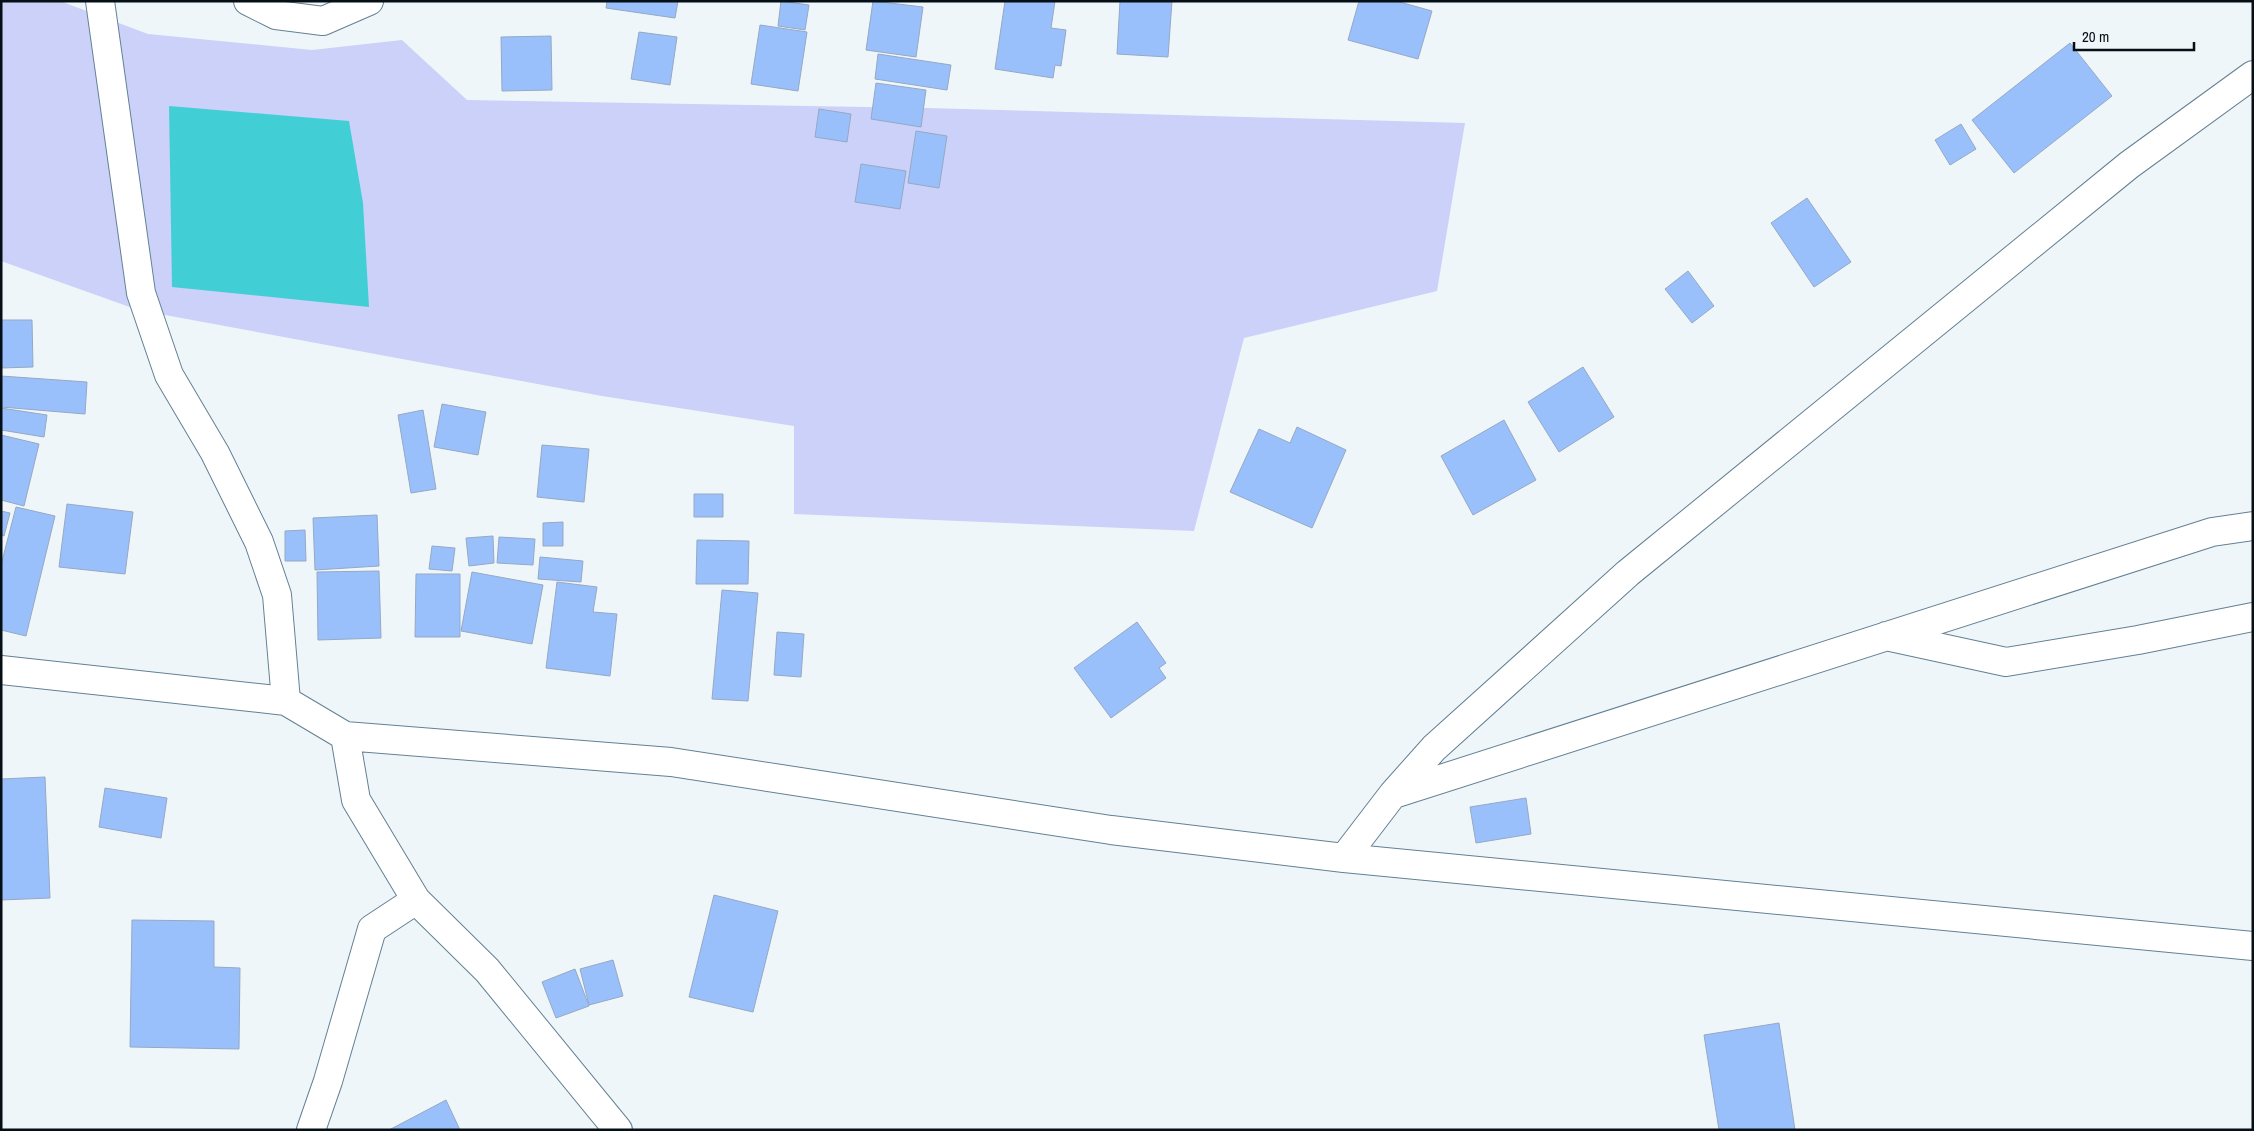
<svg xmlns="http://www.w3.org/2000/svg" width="2254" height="1131" viewBox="0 0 2254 1131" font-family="'Archivo Narrow',sans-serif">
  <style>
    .green { fill: #cbd1f8 }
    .water { fill: #41cfd5 }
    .building { fill: #9ac0fc; stroke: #95a8c4 }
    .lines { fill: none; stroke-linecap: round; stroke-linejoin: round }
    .minor-casing { stroke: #638094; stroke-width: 30 }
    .minor { stroke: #fff; stroke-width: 28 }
  </style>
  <rect width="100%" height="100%" fill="#eff6fa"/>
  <path class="green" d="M1 1H60L148 34 312 50 402 40 467 100 926 108 1465 123 1437 291 1244 338 1194 531 794 514V426L602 396 138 310 1 261Z"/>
  <path class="water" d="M169 106 349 121 363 203 369 307 172 287Z"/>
  <path class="building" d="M607 1H678L675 18 606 8Z
    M781 1 809 5 805 30 778 26Z
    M873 1 923 7 916 57 866 50Z
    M1005 1H1055L1051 28 1066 30 1061 66 1055 65 1053 78 995 69Z
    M1120 1H1172L1168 57 1117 54Z
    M1359 1H1396L1432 11 1418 59 1348 40Z
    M760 25 807 32 798 91 751 84Z
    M639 32 677 37 670 85 631 79Z
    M551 36 552 90 502 91 501 37Z
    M2070 43 2112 96 2014 173 1972 120Z
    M878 54 951 65 947 90 875 79Z
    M876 83 926 90 921 127 871 119Z
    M819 109 851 114 847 142 815 137Z
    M1961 124 1976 149 1950 165 1935 140Z
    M916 131 947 136 939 188 908 183Z
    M861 164 906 171 900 209 855 202Z
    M1807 198 1851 262 1814 287 1771 223Z
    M1688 271 1714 306 1692 323 1665 289Z
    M1 320H32L33 367 1 368Z
    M1583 367 1614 417 1559 452 1528 402Z
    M1 376 87 382 85 414 1 407Z
    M442 404 486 412 478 455 434 447Z
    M1 408 47 415 44 437 1 430Z
    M423 410 436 489 411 493 398 415Z
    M1504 420 1536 480 1473 515 1441 456Z
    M1297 427 1346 450 1312 528 1230 492 1259 429 1290 443Z
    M1 435 39 444 24 506 1 500Z
    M542 445 589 449 584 502 537 497Z
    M694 494H723V517H694Z
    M67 504 133 512 125 574 59 567Z
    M16 507 55 516 26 636 1 630V565Z
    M1 511 10 513 4 536 1 535Z
    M377 515 379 566 315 570 313 518Z
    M563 522V546H543V523Z
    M305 530 306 561H285V531Z
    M493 536 494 563 469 566 466 538Z
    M499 537 535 539 533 565 497 563Z
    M697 540 749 541 748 584H696Z
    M432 546 455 548 452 571 429 569Z
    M540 557 583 561 581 582 538 579Z
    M379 571 381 638 318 640 317 572Z
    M472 572 543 585 532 644 461 631Z
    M416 574H460V637H415Z
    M557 582 597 587 593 612 617 614 610 676 546 668Z
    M722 590 758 593 748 701 712 699Z
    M1137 622 1166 663 1159 668 1166 678 1111 718 1074 668Z
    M777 632 804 634 801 677 774 675Z
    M45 777 50 898 1 900V779Z
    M105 788 167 798 161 838 99 827Z
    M1526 798 1531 834 1476 843 1470 807Z
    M714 895 778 911 753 1012 689 997Z
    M132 920 214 921V967L240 968 239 1049 130 1047Z
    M613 960 623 996 589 1005 580 969Z
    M575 969 589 1006 556 1018 542 982Z
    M1779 1023 1795 1130H1719L1704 1035Z
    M446 1100 460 1130H389Z"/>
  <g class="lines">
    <g class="minor-casing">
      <path id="minor" d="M100 1 141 293 169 375 215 453 259 542 277 595 286 701
        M248 1 276 15 323 21 369 1
        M1886 636 2006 662 2138 640 2253 617
        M1 670 286 701 345 736 671 762 1111 830 1344 858 1393 794 1434 748 1628 573 2129 165 2253 75
        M345 736 356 800 416 900 487 970 618 1130
        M1394 794 2212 532 2253 526
        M1344 858 2253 946
        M311 1130 328 1081 372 929 416 900"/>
    </g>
    <use href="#minor" class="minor"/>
  </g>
  <rect width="2254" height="1131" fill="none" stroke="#050f16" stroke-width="5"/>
  <path d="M2074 42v8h120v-8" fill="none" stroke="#050f16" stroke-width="2.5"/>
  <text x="2082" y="42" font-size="15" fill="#050f16" stroke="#eff6fa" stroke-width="4" paint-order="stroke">20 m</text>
</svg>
